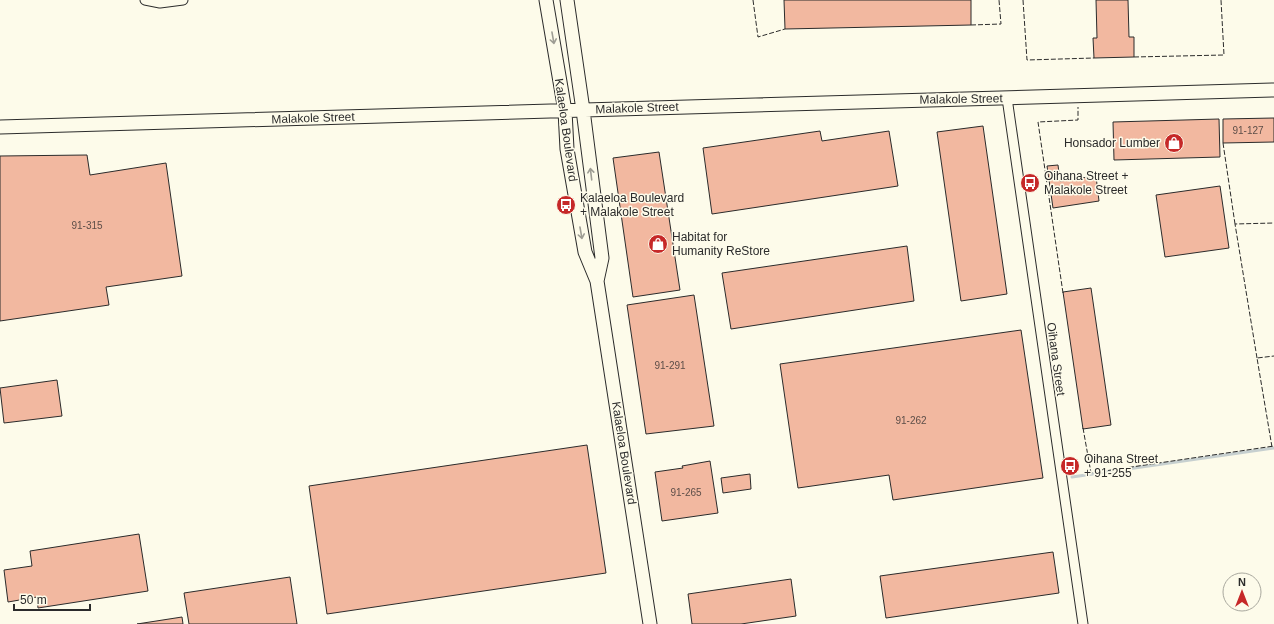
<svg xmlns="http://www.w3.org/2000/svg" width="1274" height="624" viewBox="0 0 1274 624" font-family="Arial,sans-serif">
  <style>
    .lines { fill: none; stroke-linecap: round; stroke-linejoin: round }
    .stream { stroke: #c7d0d0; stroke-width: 3 }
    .building { fill: #f2b8a0; stroke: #2b2b2b }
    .street-casing { stroke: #2b2b2b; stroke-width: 11 }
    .secondary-casing { stroke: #2b2b2b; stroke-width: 15 }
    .street { stroke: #fdfbea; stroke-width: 9 }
    .secondary { stroke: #fdfbea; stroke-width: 13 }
    .fence { stroke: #2b2b2b; stroke-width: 1; stroke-dasharray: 5 2; stroke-linecap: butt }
    .oneway { stroke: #9e9d94 }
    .labels { text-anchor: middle; stroke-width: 3; stroke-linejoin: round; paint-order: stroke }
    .number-label { font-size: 10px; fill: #5d4e48 }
    .street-label { font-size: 12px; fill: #2b2b2b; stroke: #fdfbea }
    .poi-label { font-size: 12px; fill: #2b2b2b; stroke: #fdfbea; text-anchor: start }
  </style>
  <rect width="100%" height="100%" fill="#fdfbea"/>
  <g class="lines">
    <path class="stream" d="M1072 477 1274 448"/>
  </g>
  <path class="building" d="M784 0H971V25L785 29Z
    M1096 0H1128L1129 37H1134V57L1094 58 1093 38H1097Z
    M1274 118V142L1223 143V119Z
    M1219 119 1220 157 1114 160 1113 122Z
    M983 126 1007 294 961 301 937 132Z
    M820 131 822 141 889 131 898 186 712 214 703 148Z
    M659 152 680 290 633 297 613 158Z
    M87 155 90 175 166 163 182 276 106 287 109 305 0 321V156Z
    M1058 165 1060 181 1096 176 1099 201 1053 208 1047 166Z
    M1220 186 1229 248 1165 257 1156 195Z
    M907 246 914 301 731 329 722 273Z
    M1091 288 1111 425 1083 429 1063 292Z
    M694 295 714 426 646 434 627 305Z
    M1021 330 1043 478 893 500 889 475 798 488 780 364Z
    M57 380 62 416 4 423 0 388Z
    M587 445 606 573 327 614 309 486Z
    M710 461 718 513 662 521 655 472 683 468 682 466Z
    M750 474 751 489 723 493 721 478Z
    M139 534 148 591 38 608 37 597 8 602 4 570 32 566 30 551Z
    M1053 552 1059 593 886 618 880 576Z
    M290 577 297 624H189L184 593Z
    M791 579 796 616 741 624H692L688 594Z
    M182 617 183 624H137Z"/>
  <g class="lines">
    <g class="street-casing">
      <path id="street" d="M145 0 160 3 183 0
        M1007 98 1083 624"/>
    </g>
    <g class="secondary-casing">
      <path id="secondary" d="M546 0 565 111 567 149 585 252 597 281 650 624
        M567 0 583 110 602 258 597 281
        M0 127 1274 90"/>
    </g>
    <use href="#street" class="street"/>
    <use href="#secondary" class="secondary"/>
    <path class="fence" d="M753 0 758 37 785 29
      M1023 0 1027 60 1094 58
      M971 25 1001 24 999 0
      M1134 57 1224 55 1221 0
      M1223 143 1235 224
      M1063 293 1038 122 1078 120V107
      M1257 358 1235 224 1274 223
      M1083 428 1091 473 1274 446
      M1272 447 1257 358 1274 356"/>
  </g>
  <defs><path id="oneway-shaft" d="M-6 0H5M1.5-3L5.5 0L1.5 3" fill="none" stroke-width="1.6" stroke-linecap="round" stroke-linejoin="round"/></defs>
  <g class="oneway">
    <use href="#oneway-shaft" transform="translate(553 38) rotate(80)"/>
    <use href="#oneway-shaft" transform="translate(591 174) rotate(-97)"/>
    <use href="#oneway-shaft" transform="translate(581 233) rotate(80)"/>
  </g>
  <defs>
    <g id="shop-disc" transform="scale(1)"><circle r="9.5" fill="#c62828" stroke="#fdfbea"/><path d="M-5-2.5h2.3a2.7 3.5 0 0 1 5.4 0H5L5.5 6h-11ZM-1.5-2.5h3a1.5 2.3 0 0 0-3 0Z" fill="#fff"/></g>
    <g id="bus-disc" transform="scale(1)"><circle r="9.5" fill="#c62828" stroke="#fdfbea"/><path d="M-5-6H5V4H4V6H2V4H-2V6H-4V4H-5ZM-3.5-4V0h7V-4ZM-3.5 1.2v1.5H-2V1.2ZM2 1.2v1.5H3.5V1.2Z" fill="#fff"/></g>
  </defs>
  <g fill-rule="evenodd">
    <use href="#shop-disc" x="1174" y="143"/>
    <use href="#bus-disc" x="1030" y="183"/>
    <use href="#bus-disc" x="566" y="205"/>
    <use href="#shop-disc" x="658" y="244"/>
    <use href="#bus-disc" x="1070" y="466"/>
  </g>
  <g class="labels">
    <g class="number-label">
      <text x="1248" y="134">91-127</text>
      <text x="87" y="229">91-315</text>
      <text x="670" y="369">91-291</text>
      <text x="911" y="424">91-262</text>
      <text x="686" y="496">91-265</text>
    </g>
    <g class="street-label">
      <text transform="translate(961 99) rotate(-1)" y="4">Malakole Street</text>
      <text transform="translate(637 108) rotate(-2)" y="4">Malakole Street</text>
      <text transform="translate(313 118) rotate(-2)" y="4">Malakole Street</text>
      <text transform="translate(566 130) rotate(82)" y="4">Kalaeloa Boulevard</text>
      <text transform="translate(1056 359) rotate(82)" y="4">Oihana Street</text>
      <text transform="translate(624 453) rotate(81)" y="4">Kalaeloa Boulevard</text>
    </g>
    <g class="poi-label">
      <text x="1160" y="147" text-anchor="end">Honsador Lumber</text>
      <text x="1044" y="180">Oihana Street +<tspan x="1044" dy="14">Malakole Street</tspan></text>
      <text x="580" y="202">Kalaeloa Boulevard<tspan x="580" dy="14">+ Malakole Street</tspan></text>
      <text x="672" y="241">Habitat for<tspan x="672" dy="14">Humanity ReStore</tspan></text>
      <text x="1084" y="463">Oihana Street<tspan x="1084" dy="14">+ 91-255</tspan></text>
    </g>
  </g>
  <g transform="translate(1242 592)"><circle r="19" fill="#fdfbea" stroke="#a9a89e"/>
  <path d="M0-3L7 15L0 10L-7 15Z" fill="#c62828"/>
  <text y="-6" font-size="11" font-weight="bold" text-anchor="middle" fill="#2b2b2b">N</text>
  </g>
  <path d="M14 604v6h76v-6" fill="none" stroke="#2b2b2b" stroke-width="2"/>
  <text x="20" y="604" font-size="12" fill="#2b2b2b" stroke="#fdfbea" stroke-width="3" paint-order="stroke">50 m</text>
</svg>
